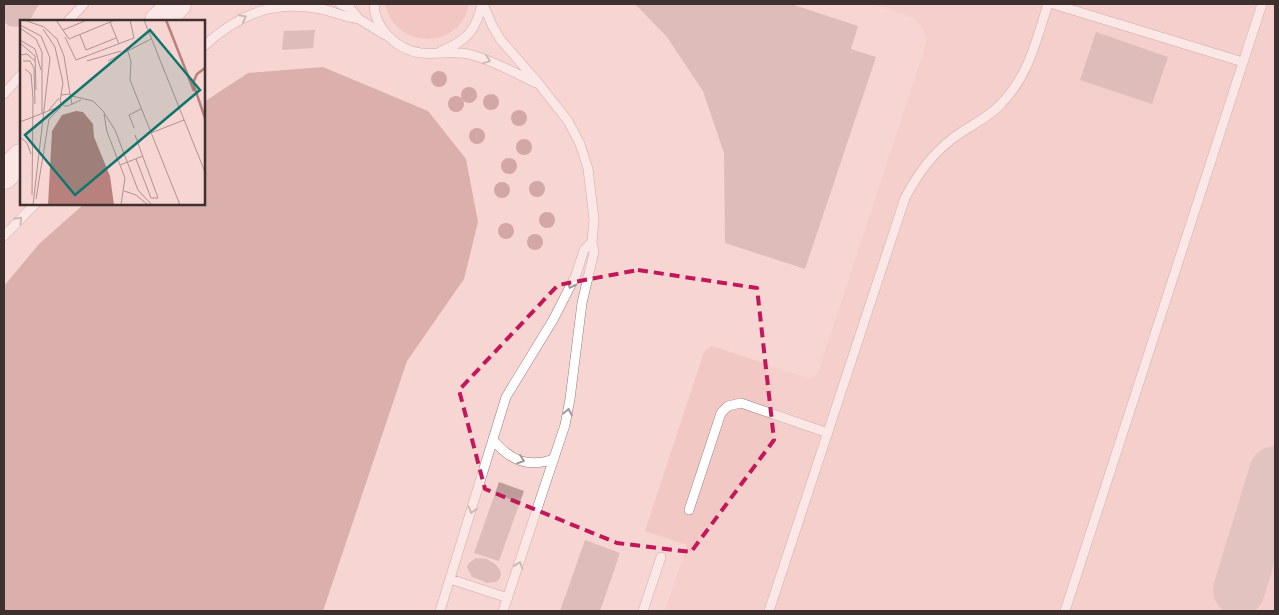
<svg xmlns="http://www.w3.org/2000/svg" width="1279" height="615" viewBox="0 0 1279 615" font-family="'IBM Plex Sans',sans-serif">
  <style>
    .built { fill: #f2c8c5 }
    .green { fill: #ebb6b2 }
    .water { fill: #b8817d }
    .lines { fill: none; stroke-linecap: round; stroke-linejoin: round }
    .taxiway { stroke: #cbaeac; stroke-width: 52 }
    .building { fill: #bd9d9b }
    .service-casing { stroke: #997b78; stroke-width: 10 }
    .trunk-casing { stroke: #997b78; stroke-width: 29 }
    .service { stroke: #fff; stroke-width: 9 }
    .trunk { stroke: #fff; stroke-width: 28 }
    .tree { fill: #a57070 }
    .oneway { stroke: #9e9897 }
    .marked { fill: none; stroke: #c2185b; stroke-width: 4; stroke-dasharray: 10 6; stroke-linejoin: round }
    .inset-river { fill: none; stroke: #b8817d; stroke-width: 2.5 }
    .inset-road { fill: none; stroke: #ad9391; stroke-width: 1 }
    .view { fill: #0f766e; fill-opacity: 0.15; stroke: #0f766e; stroke-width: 2.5 }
    .inset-edge { fill: none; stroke: #3d302f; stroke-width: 2.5 }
  </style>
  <rect width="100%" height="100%" fill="#f7d5d2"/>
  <path class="built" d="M873 4H1275V611H665L687 545 645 531 704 352 712 346 811 379 818 373 925 47 926 40 923 29 914 18Z"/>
  <path class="green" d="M385 4H469C460 51 395 50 385 4Z"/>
  <path class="water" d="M323 67 428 111 466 159 478 222 464 279 407 361 323 611H4V286L39 244 84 204H204V102L248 73Z"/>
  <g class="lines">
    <path class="taxiway" d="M1239 590 1275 472"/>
  </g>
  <path class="building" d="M4 4H39L31 18 27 21H21V25L16 27 9 26 4 22Z
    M635 4H791L858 26 851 49 876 57 805 269 725 243 724 153 703 91 667 37Z
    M315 30 313 48 282 50 284 31Z
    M1096 32 1168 57 1152 104 1080 80Z
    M499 482 524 491 499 561 474 553Z
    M585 540 620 553 600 611H560Z
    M476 558 487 559 495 564 500 570 501 575 499 580 495 582 488 583 472 577 467 567 469 563Z"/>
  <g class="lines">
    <g class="service-casing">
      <path id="service" d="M340 4 350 8 359 19 385 35
        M374 4C375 29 397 50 421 53 438 55 456 50 472 55 494 61 515 73 536 83
        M483 4 492 25 500 39 539 84 568 121 580 144 588 169 594 220 592 242 594 252 582 303 570 399 565 425 503 611
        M1053 4 1243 62
        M68 21 84 4
        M204 46C239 14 273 0 321 9 335 12 344 17 359 19
        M441 51C467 41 476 30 482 4
        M4 94 21 75
        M4 236 35 204
        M493 440C511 461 528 468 554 459
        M689 510 721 413 728 406 741 403 828 433
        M450 579 508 598
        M440 611 506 397 553 320 576 275 584 250 592 242
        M643 611 661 557
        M769 611 905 198C917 175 931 155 952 139 967 127 985 120 999 106 1028 78 1036 41 1048 4
        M1065 611 1262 4"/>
    </g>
    <g class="trunk-casing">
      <path id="trunk" d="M159 21 177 4
        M4 175 21 158"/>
    </g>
    <use href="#service" class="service"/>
    <use href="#trunk" class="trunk"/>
  </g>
  <g class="tree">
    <circle cx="439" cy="79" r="8"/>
    <circle cx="469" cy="95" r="8"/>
    <circle cx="491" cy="102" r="8"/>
    <circle cx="456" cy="104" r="8"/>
    <circle cx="519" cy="118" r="8"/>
    <circle cx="477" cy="136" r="8"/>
    <circle cx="524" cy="147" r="8"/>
    <circle cx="509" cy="166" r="8"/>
    <circle cx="537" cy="189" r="8"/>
    <circle cx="502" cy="190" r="8"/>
    <circle cx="547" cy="220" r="8"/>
    <circle cx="506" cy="231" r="8"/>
    <circle cx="535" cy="242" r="8"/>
  </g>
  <defs><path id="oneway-chevron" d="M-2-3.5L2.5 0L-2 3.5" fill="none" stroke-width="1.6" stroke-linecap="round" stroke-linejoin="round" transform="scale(1.25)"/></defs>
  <g class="oneway">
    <use href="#oneway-chevron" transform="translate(243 18) rotate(-27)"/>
    <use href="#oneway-chevron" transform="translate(487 60) rotate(21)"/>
    <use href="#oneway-chevron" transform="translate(19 220) rotate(-46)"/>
    <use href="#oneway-chevron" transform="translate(571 285) rotate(117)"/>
    <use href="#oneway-chevron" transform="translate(568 412) rotate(-79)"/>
    <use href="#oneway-chevron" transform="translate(521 460) rotate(19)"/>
    <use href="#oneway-chevron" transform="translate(472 510) rotate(107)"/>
    <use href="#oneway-chevron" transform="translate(519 565) rotate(-71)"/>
  </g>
  <path d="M0 0H1279V615H0ZM638 270 757 288 774 440 691 552 617 543 485 489 459 390 558 285Z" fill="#f7d5d2" fill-opacity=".55" fill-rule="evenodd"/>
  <path class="marked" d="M638 270 757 288 774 440 691 552 617 543 485 489 459 390 558 285Z"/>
  <g transform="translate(20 20)">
    <rect width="185" height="185" fill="#f7d5d2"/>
    <path d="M56 91 63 92 73 104 74 117 90 156 94 185H28L32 111 42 95Z" fill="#b8817d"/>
    <path class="inset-river" d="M146 0 174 71M185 48 177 54 173 63 185 98"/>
    <path class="inset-road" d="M4 0 24 7 37 19 44 36 50 74M36 0 49 19 95 0M124 0 185 152M90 2 99 24M0 5 21 16 30 38 13 185M0 8 16 19 22 32V94M23 9 35 27 43 63 41 75M43 10 67 0M60 15 66 30M45 17 56 40 114 18 110 0M0 20 15 29 21 50M0 23 15 36 16 70M107 29 111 41 110 60 160 185M66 30 96 18M0 35 7 34 15 41M3 41H10L14 48 15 84M67 41 101 31M88 41 131 19M5 49 11 54 13 78 12 175M52 76 73 81 83 91 95 110 118 170 132 185M52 84 50 74 41 75 40 82 44 86H48L61 80M29 90 39 78M84 94 87 112 105 158 101 185M0 102 36 88M114 108 109 95 121 89M131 113 164 100M115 115 138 178H131L116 139M0 117 7 123 11 134M100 145 123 136M104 171 116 175 128 185M16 179 29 99 41 87"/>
    <path class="view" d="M130 10 180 70 55 175 5 115Z"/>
    <rect width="185" height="185" class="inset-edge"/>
  </g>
  <rect width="1279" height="615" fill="none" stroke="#3d302f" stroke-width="10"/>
</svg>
